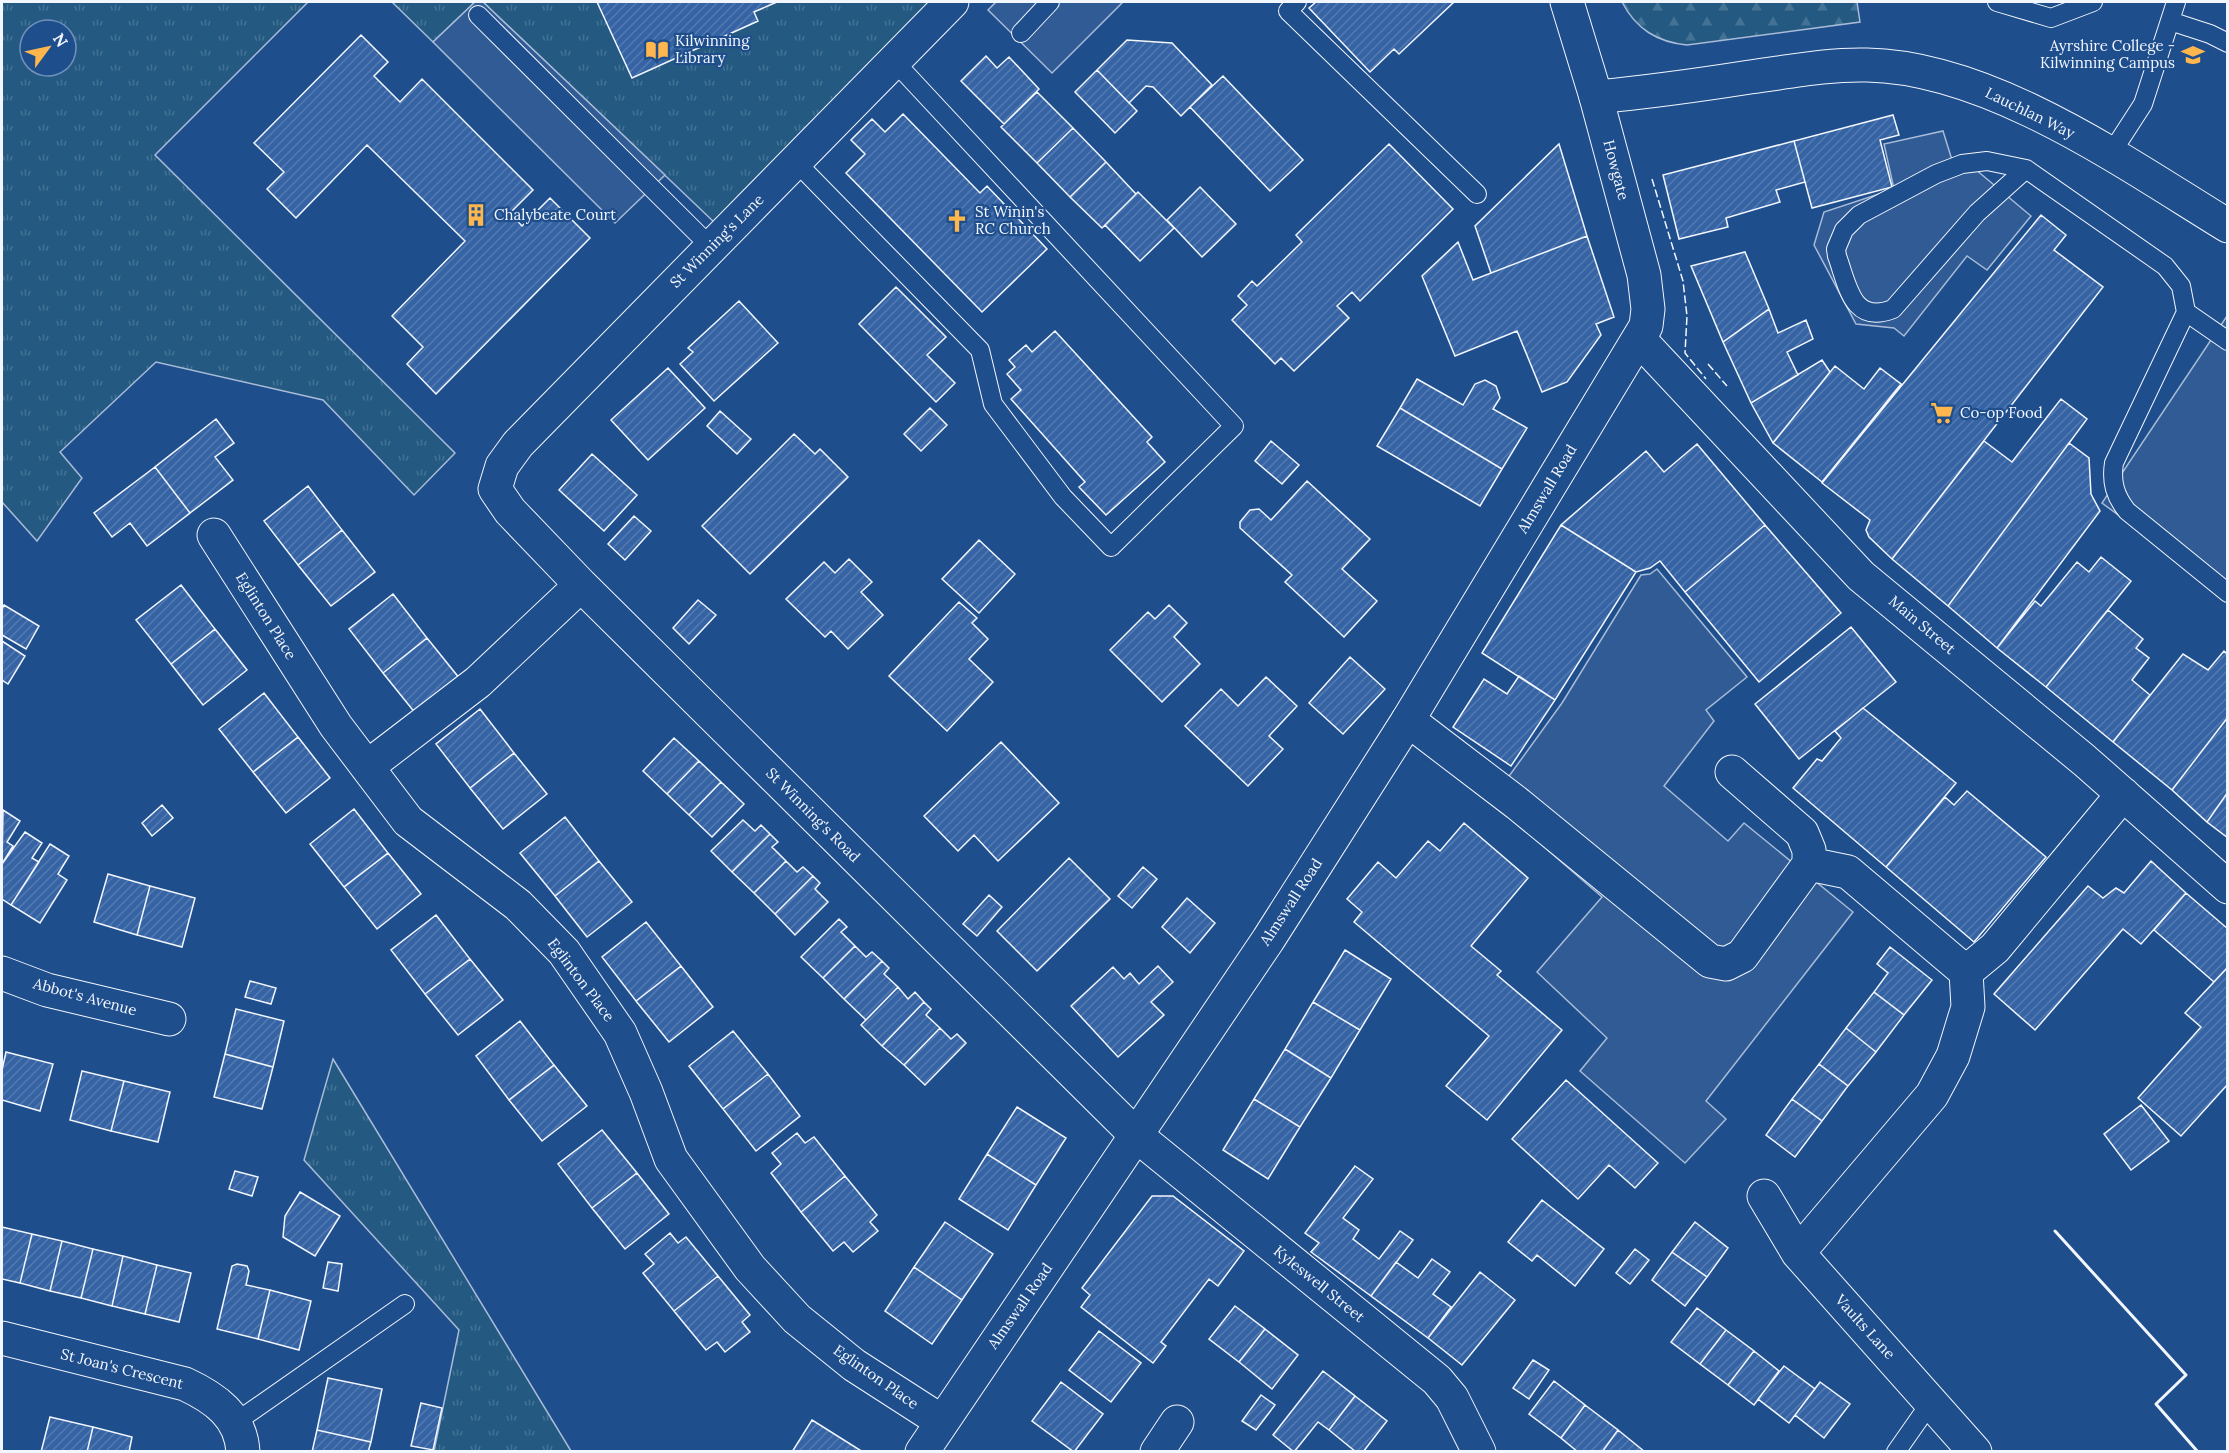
<svg xmlns="http://www.w3.org/2000/svg" width="2229" height="1453" viewBox="0 0 2229 1453" font-family="Lora,serif">
  <style>
    .grass { fill: url(#grass-tufts); stroke: #a8bbd7; stroke-width: 1.5; fill-rule: evenodd }
    .forest { fill: url(#forest-firs); stroke: #a8bbd7; stroke-width: 1.5 }
    .parking { fill: #305b95; stroke: #a8bbd7; stroke-width: 1.5 }
    .building { fill: url(#building-hatch); stroke: #f2f6ff; stroke-width: 1.5 }
    .lines { fill: none; stroke-linecap: round; stroke-linejoin: round }
    .lane-casing { stroke: #f2f6ff; stroke-width: 20 }
    .street-casing { stroke: #f2f6ff; stroke-width: 35 }
    .secondary-casing { stroke: #f2f6ff; stroke-width: 35 }
    .primary-casing { stroke: #f2f6ff; stroke-width: 35 }
    .lane { stroke: #1f4e8c; stroke-width: 18 }
    .street { stroke: #1f4e8c; stroke-width: 33 }
    .secondary { stroke: #1f4e8c; stroke-width: 33 }
    .primary { stroke: #1f4e8c; stroke-width: 33 }
    .fence { stroke: #f2f6ff; stroke-width: 1.5; stroke-dasharray: 8 3; stroke-linecap: butt }
    .wall { stroke: #f2f6ff; stroke-width: 3 }
    .labels { text-anchor: middle; stroke-width: 4.5; stroke-linejoin: round; paint-order: stroke }
    .poi-label { font-size: 15px; fill: #f2f6ff; stroke: #1f4e8c; text-anchor: start }
    .street-label { font-size: 15px; fill: #f2f6ff; stroke: #1f4e8c }
  </style>
  <defs>
    <pattern id="grass-tufts" width="24" height="20" patternUnits="userSpaceOnUse" patternTransform="scale(1.5)"><rect width="24" height="20" fill="#245a82"/><path d="M3 7l-1-3M5 7V3M7 7l1-3M15 17l-1-3M17 17v-4M19 17l1-3" fill="none" stroke="#447295"/></pattern>
    <pattern id="forest-firs" width="22" height="20" patternUnits="userSpaceOnUse" patternTransform="scale(1.5)"><rect width="22" height="20" fill="#245a82"/><path d="M5 1l3.5 6h-7zM16 11l3.5 6h-7z" fill="#447295"/></pattern>
    <pattern id="building-hatch" width="6" height="6" patternUnits="userSpaceOnUse" patternTransform="scale(1.5)"><rect width="6" height="6" fill="#3563a3"/><path d="M-1 1l2-2M0 6l6-6M5 7l2-2" fill="none" stroke="#537ab1"/></pattern>
  </defs>
  <rect width="100%" height="100%" fill="#1f4e8c"/>
  <path class="grass" d="M2 2H308L155 155 455 453 414 495 323 400 156 362 60 452 82 478 37 541 2 502ZM30 30H66V66H30Z
    M392 2H475L433 42Z
    M483 2H930L715 223Z
    M333 1059 571 1451H434L459 1330 304 1160Z"/>
  <path class="forest" d="M1622 2H1857L1860 22 1687 45C1657 42 1636 29 1622 2Z"/>
  <path class="parking" d="M475 2H483L665 175 615 223 433 42Z
    M996 2H1123L1052 73 988 10Z
    M1943 131 1956 173 1975 169 2031 216 1987 270 1967 256 1904 336 1894 328 1856 324 1814 245 1824 212 1894 189 1884 144Z
    M2227 316V595L2102 503Z
    M1657 569 1747 677 1706 710 1714 721 1664 786 1728 841 1744 823 1853 912 1706 1101 1726 1119 1685 1163 1580 1071 1607 1038 1537 972 1602 897 1491 801 1562 703 1641 575 1650 574Z"/>
  <path class="building" d="M597 2H777L754 12 758 21 632 78Z
    M1316 2H1454L1399 54 1394 49 1370 72 1309 8Z
    M361 35 388 62 374 76 400 102 422 79 533 190 510 213 522 226 550 198 590 238 436 394 407 364 423 347 392 316 465 241 367 145 296 218 267 189 284 172 254 143Z
    M1127 40 1172 43 1212 85 1181 116 1153 87 1146 86 1129 103 1097 70Z
    M986 56 997 68 1009 57 1039 89 1004 124 961 81Z
    M1097 70 1137 111 1115 133 1075 92Z
    M1223 76 1303 160 1270 191 1190 107Z
    M1037 92 1073 128 1037 163 1001 127Z
    M903 114 980 193 987 186 1047 249 982 312 846 173 865 154 851 140 872 119 885 132Z
    M1893 115 1899 135 1880 140 1892 187 1812 208 1794 141Z
    M1073 128 1106 162 1070 197 1037 163Z
    M1794 141 1805 182 1776 190 1780 202 1726 218 1728 227 1679 239 1663 175Z
    M1389 144 1453 209 1360 301 1352 292 1337 306 1349 318 1294 371 1281 358 1275 364 1232 320 1247 305 1238 296 1252 281 1257 286 1302 242 1296 235Z
    M1559 144 1587 236 1491 273 1475 226Z
    M1106 162 1136 194 1102 228 1070 197Z
    M1200 187 1236 224 1202 257 1167 220Z
    M1138 192 1174 228 1140 261 1105 225Z
    M2041 215 2066 235 2054 250 2103 287 1892 559 1869 537 1866 530 1870 520 1822 483Z
    M1587 236 1614 317 1596 324 1601 335 1567 382 1542 392 1517 331 1455 356 1422 276 1458 242 1473 280Z
    M1745 252 1769 309 1723 342 1691 266Z
    M896 287 946 337 927 355 955 383 936 402 859 324Z
    M739 301 778 343 714 401 680 364 693 352 688 348Z
    M1769 309 1778 333 1806 320 1813 339 1787 352 1798 375 1751 403 1723 342Z
    M1055 331 1152 437 1147 442 1165 462 1106 515 1079 487 1085 482 1011 399 1021 390 1007 374 1015 367 1009 360 1026 345 1032 352Z
    M1822 360 1830 372 1773 443 1751 403Z
    M1835 366 1864 389 1880 368 1901 384 1822 482 1773 443Z
    M668 368 705 408 648 460 611 420Z
    M1417 379 1463 405 1475 384 1485 380 1496 386 1500 398 1493 409 1527 428 1502 469 1400 408Z
    M2061 399 2087 419 1948 606 1892 559 1984 441 2012 462Z
    M930 408 947 425 921 451 904 434Z
    M1400 408 1502 469 1480 506 1377 446Z
    M720 411 751 439 737 454 707 426Z
    M216 419 234 443 215 457 233 480 190 513 155 467Z
    M794 434 815 454 820 449 848 477 750 574 702 526Z
    M1271 441 1299 465 1282 484 1255 461Z
    M2069 443 2089 458 2091 494 2100 511 1997 648 1948 606Z
    M1697 444 1765 525 1685 592 1660 561 1650 568 1636 572 1561 525 1646 451 1664 472Z
    M592 454 637 495 604 531 559 490Z
    M155 467 190 513 147 546 130 523 112 537 94 513Z
    M1307 481 1370 539 1342 569 1377 601 1344 637 1285 582 1292 575 1240 528V522L1250 510 1259 509 1271 520Z
    M308 486 342 530 298 565 264 521Z
    M634 516 651 531 625 560 608 544Z
    M1561 525 1636 572 1555 700 1482 653Z
    M1765 525 1841 613 1759 682 1685 592Z
    M342 530 375 572 331 606 298 565Z
    M979 540 1015 574 979 613 942 579Z
    M2101 557 2131 581 2046 687 1997 648 2035 601 2041 606 2077 562 2089 572Z
    M849 559 872 582 861 592 883 615 848 649 831 631 825 637 786 599 824 562 835 573Z
    M181 585 215 629 171 664 136 620Z
    M393 594 427 638 383 673 349 629Z
    M698 600 716 615 689 644 673 628Z
    M959 602 977 618 972 623 988 639 969 659 993 682 947 731 889 676Z
    M4 605 39 626 26 649 2 635V609Z
    M1169 605 1187 623 1174 637 1200 664 1162 702 1110 650 1148 612 1155 619Z
    M2108 610 2143 639 2136 648 2149 658 2132 680 2150 695 2113 742 2046 687Z
    M1851 627 1896 682 1799 759 1755 704Z
    M215 629 247 670 203 705 171 664Z
    M427 638 460 679 416 714 383 673Z
    M2 641 25 656 8 684 2 680Z
    M2224 651 2228 655V717L2172 790 2113 742 2183 654 2208 670Z
    M1350 657 1385 689 1343 734 1309 703Z
    M1519 676 1555 700 1511 766 1453 727 1484 679 1507 694Z
    M1266 677 1297 706 1269 736 1283 749 1248 786 1185 726 1221 689 1238 706Z
    M264 693 298 737 253 772 219 729Z
    M1863 708 1956 783 1886 867 1793 788 1817 759 1822 761 1841 738 1835 731Z
    M480 709 514 753 470 788 436 744Z
    M2228 717V792L2207 822 2172 790Z
    M298 737 330 778 286 813 253 772Z
    M674 738 699 761 667 794 643 771Z
    M1001 742 1059 803 998 861 974 835 958 851 924 816Z
    M514 753 547 794 503 829 470 788Z
    M699 761 721 782 689 815 667 794Z
    M721 782 744 804 712 837 689 815Z
    M1967 791 2046 857 1974 942 1886 867 1945 797 1954 805Z
    M2228 792V838L2207 822Z
    M162 805 173 818 152 836 142 823Z
    M354 809 388 853 344 887 310 844Z
    M3 810 20 821 7 842 13 846 2 864Z
    M565 817 599 861 555 896 520 853Z
    M743 820 755 831 761 825 770 834 732 872 711 851Z
    M1464 823 1528 878 1471 946 1501 971 1497 975 1562 1030 1487 1120 1446 1086 1489 1036 1354 922 1362 912 1347 899 1378 862 1396 878 1428 841 1440 851Z
    M25 832 42 843 32 858 39 862 11 905 2 899V864Z
    M770 834 778 842 772 847 786 861 754 893 732 872Z
    M50 844 69 856 58 874 67 880 40 923 11 905Z
    M388 853 421 894 377 929 344 887Z
    M1069 858 1110 899 1037 971 997 931Z
    M599 861 632 902 587 937 555 896Z
    M786 861 797 872 803 867 813 876 775 914 754 893Z
    M2151 861 2186 893 2141 944 2123 929 2035 1030 1994 994 2088 886 2103 898 2116 888 2124 893Z
    M1143 867 1157 879 1132 908 1118 896Z
    M108 874 150 886 137 935 94 922Z
    M813 876 820 883 815 889 828 902 795 935 775 914Z
    M150 886 195 898 182 947 137 935Z
    M2186 893 2228 929V967L2214 982 2154 930Z
    M989 895 1002 907 977 936 963 924Z
    M1187 898 1215 923 1190 953 1162 927Z
    M436 915 470 959 425 994 391 950Z
    M839 919 847 927 841 932 855 946 823 978 801 957Z
    M646 922 681 966 636 1001 602 957Z
    M855 946 866 957 872 952 882 961 844 999 823 978Z
    M1890 947 1932 980 1904 1015 1874 992 1888 973 1877 964Z
    M1345 950 1391 979 1360 1030 1313 1002Z
    M470 959 503 1000 458 1035 425 994Z
    M882 961 889 968 884 974 898 987 866 1020 844 999Z
    M681 966 713 1007 669 1042 636 1001Z
    M1158 966 1173 982 1151 1002 1164 1015 1118 1057 1071 1006 1113 967 1124 979 1130 973 1139 984Z
    M2228 967V1084L2181 1136 2138 1098 2201 1027 2185 1013Z
    M250 981 276 988 271 1004 245 997Z
    M898 987 908 999 915 992 924 1002 882 1046 861 1025Z
    M1874 992 1904 1015 1876 1052 1846 1028Z
    M924 1002 931 1009 926 1015 940 1028 904 1065 882 1046Z
    M1313 1002 1360 1030 1331 1078 1285 1049Z
    M236 1009 284 1021 273 1067 225 1054Z
    M520 1021 554 1065 509 1100 476 1056Z
    M940 1028 951 1039 957 1034 966 1043 925 1085 904 1065Z
    M1846 1028 1876 1052 1848 1086 1819 1064Z
    M733 1031 768 1074 723 1109 689 1066Z
    M1285 1049 1331 1078 1300 1127 1254 1099Z
    M6 1052 53 1064 40 1111 2 1100V1070Z
    M225 1054 273 1067 262 1109 214 1097Z
    M1819 1064 1848 1086 1822 1121 1792 1099Z
    M554 1065 587 1106 542 1141 509 1100Z
    M82 1071 124 1081 111 1131 70 1120Z
    M768 1074 800 1116 756 1151 723 1109Z
    M1566 1080 1658 1163 1635 1188 1609 1165 1578 1199 1512 1139Z
    M124 1081 170 1092 158 1142 111 1131Z
    M1254 1099 1300 1127 1268 1179 1223 1150Z
    M1792 1099 1822 1121 1795 1157 1766 1135Z
    M2141 1105 2169 1141 2131 1170 2104 1134Z
    M1017 1107 1066 1138 1036 1185 987 1154Z
    M602 1130 637 1173 592 1208 558 1164Z
    M797 1133 805 1143 814 1137 845 1176 801 1212 771 1173 781 1164 772 1153Z
    M987 1154 1036 1185 1008 1230 959 1199Z
    M1355 1166 1373 1179 1343 1218 1359 1230 1353 1239 1379 1259 1400 1231 1413 1240 1371 1296 1311 1252 1319 1243 1305 1233Z
    M235 1171 258 1177 252 1196 229 1189Z
    M637 1173 669 1214 625 1249 592 1208Z
    M845 1176 877 1215 870 1222 878 1231 853 1252 844 1242 833 1251 801 1212Z
    M300 1192 340 1216 315 1256 283 1237 285 1216Z
    M1152 1196H1173L1244 1251 1218 1286 1209 1279 1161 1342 1166 1346 1153 1363 1081 1307 1090 1295 1082 1288Z
    M1542 1200 1604 1249 1575 1286 1537 1255 1532 1261 1508 1242Z
    M945 1222 993 1254 962 1300 914 1267Z
    M1695 1222 1728 1248 1707 1277 1672 1252Z
    M2 1227 32 1234 20 1283 2 1279Z
    M670 1233 678 1243 686 1237 718 1276 674 1311 643 1273 654 1264 645 1254Z
    M32 1234 62 1241 50 1291 20 1283Z
    M62 1241 93 1249 81 1298 50 1291Z
    M93 1249 123 1256 112 1306 81 1298Z
    M1635 1249 1649 1260 1630 1284 1616 1273Z
    M1672 1252 1707 1277 1685 1306 1652 1280Z
    M123 1256 157 1265 145 1314 112 1306Z
    M1432 1259 1450 1272 1433 1294 1451 1307 1428 1338 1371 1296 1396 1262 1418 1278Z
    M328 1262 342 1264 338 1291 323 1288Z
    M237 1264 247 1266 249 1271 246 1285 270 1290 258 1339 217 1329 232 1266Z
    M157 1265 191 1273 179 1322 145 1314Z
    M914 1267 962 1300 932 1344 885 1311Z
    M1480 1272 1515 1300 1462 1365 1428 1338Z
    M718 1276 750 1315 742 1322 750 1332 725 1352 717 1342 706 1350 674 1311Z
    M270 1290 311 1301 299 1350 258 1339Z
    M1235 1306 1265 1329 1239 1362 1209 1339Z
    M1697 1308 1726 1330 1700 1364 1671 1342Z
    M1265 1329 1298 1355 1272 1389 1239 1362Z
    M1726 1330 1754 1351 1728 1385 1700 1364Z
    M1099 1331 1141 1363 1111 1402 1069 1370Z
    M1754 1351 1779 1371 1754 1405 1728 1385Z
    M1533 1360 1549 1370 1529 1399 1513 1388Z
    M1784 1366 1815 1389 1789 1423 1758 1399Z
    M1323 1371 1355 1396 1329 1430 1318 1422 1294 1452 1273 1435Z
    M328 1378 382 1389 371 1442 317 1430Z
    M1554 1381 1585 1405 1561 1438 1529 1414Z
    M1061 1382 1103 1414 1074 1452 1032 1421Z
    M1820 1382 1850 1404 1824 1438 1795 1415Z
    M1261 1395 1275 1405 1256 1430 1242 1421Z
    M1355 1396 1387 1421 1363 1452H1356L1329 1430Z
    M421 1403 442 1408 433 1450 411 1446Z
    M1585 1405 1618 1430 1602 1452H1578L1561 1438Z
    M50 1417 93 1427 87 1452H41Z
    M812 1420 863 1452H792Z
    M93 1427 132 1437 129 1452H87Z
    M317 1430 371 1442 368 1452H312Z
    M1618 1430 1645 1452H1602Z"/>
  <g class="lines">
    <g class="lane-casing">
      <path id="lane" d="M1297 2 1288 11 1477 194
        M1997 2 2051 18 2093 2
        M478 15 710 246
        M2170 21 2210 34 2228 43
        M1021 33 1050 2
        M2110 155 2143 104 2176 2
        M796 162 980 350 993 404 1063 497 1111 547 1234 426 894 61
        M2026 169 1977 213 1893 309C1852 325 1848 286 1837 256L1836 249 1844 230 1859 215 1936 174 1962 164 1987 161 2026 169 2165 266 2181 286 2186 312 2114 463C2111 482 2115 496 2127 511L2228 593
        M2186 312 2228 341
        M236 1422 405 1304
        M1896 1452 1931 1402"/>
    </g>
    <g class="street-casing">
      <path id="street" d="M952 2 518 444 502 466 495 489 510 511 581 585 1137 1136 1437 1380 1452 1398 1479 1452
        M1639 339 1861 576 2084 760 2228 887
        M214 535 336 726 408 821 518 905 564 952 620 1033 646 1092 671 1159 750 1268 797 1319 854 1365 941 1421
        M1408 720 1518 804 1710 961 1726 964 1742 956 1809 864V850L1802 833 1732 772
        M367 767 478 682 581 585
        M1966 972 1995 948 2123 794
        M2 973 47 990 169 1019
        M1764 1196 1798 1253 1975 1452
        M1798 1253 1932 1095 1953 1056 1968 1007 1966 972 1848 872 1809 864
        M2 1338 185 1384C215 1398 241 1416 243 1452
        M1157 1452 1177 1422"/>
    </g>
    <g class="secondary-casing">
      <path id="secondary" d="M922 1452 1268 940 1408 720 1646 326 1648 309 1644 275 1596 97"/>
    </g>
    <g class="primary-casing">
      <path id="primary" d="M1567 2 1596 97C1648 92 1699 85 1750 77 1788 72 1827 64 1867 65 1990 67 2125 163 2228 226"/>
    </g>
    <use href="#lane" class="lane"/>
    <use href="#street" class="street"/>
    <use href="#secondary" class="secondary"/>
    <use href="#primary" class="primary"/>
    <path class="fence" d="M1652 179 1683 281 1687 316 1685 353 1706 379
      M1708 364 1727 386"/>
    <path class="wall" d="M2055 1231 2186 1375 2156 1404 2198 1452"/>
  </g>
  <defs>
    <g id="library-bare" transform="scale(1.8)"><path d="M-6-4Q-3-5.5-.7-3.5V5Q-3 3-6 4ZM6-4Q3-5.5 .7-3.5V5Q3 3 6 4Z" fill="#ffb74d" stroke="#1f4e8c" stroke-width="2.5" paint-order="stroke"/></g>
    <g id="university-bare" transform="scale(1.8)"><path d="M0-5L7-2L0 1L-7-2ZM-4 1L0 2.5L4 1V4Q0 6-4 4Z" fill="#ffb74d" stroke="#1f4e8c" stroke-width="2.5" paint-order="stroke"/></g>
    <g id="building-bare" transform="scale(1.8)"><path d="M-4-6H4V6H1V3H-1V6H-4ZM-2.5-4.3h1.7v1.8h-1.7ZM.8-4.3h1.7v1.8H.8ZM-2.5-1h1.7V.8h-1.7ZM.8-1h1.7V.8H.8Z" fill="#ffb74d" stroke="#1f4e8c" stroke-width="2.5" paint-order="stroke"/></g>
    <g id="church-bare" transform="scale(1.8)"><path d="M-1.2-6h2.4v3.5h3.3v2.4h-3.3V6h-2.4V-.1h-3.3v-2.4h3.3Z" fill="#ffb74d" stroke="#1f4e8c" stroke-width="2.5" paint-order="stroke"/></g>
    <g id="supermarket-bare" transform="scale(1.8)"><path d="M-6-5.5h2.5l.6 2H6L4.5 2H-2.5L-4.4-4H-6ZM-1.5 3.2a1.3 1.3 0 1 0 .1 0ZM3 3.2a1.3 1.3 0 1 0 .1 0Z" fill="#ffb74d" stroke="#1f4e8c" stroke-width="2.5" paint-order="stroke"/></g>
  </defs>
  <g fill-rule="evenodd">
    <use href="#library-bare" x="657" y="50"/>
    <use href="#university-bare" x="2193" y="55"/>
    <use href="#building-bare" x="476" y="215"/>
    <use href="#church-bare" x="957" y="221"/>
    <use href="#supermarket-bare" x="1942" y="413"/>
  </g>
  <g class="labels">
    <g class="poi-label">
      <text x="675" y="46">Kilwinning<tspan x="675" dy="17">Library</tspan></text>
      <text x="2175" y="51" text-anchor="end">Ayrshire College -<tspan x="2175" dy="17">Kilwinning Campus</tspan></text>
      <text x="975" y="217">St Winin's<tspan x="975" dy="17">RC Church</tspan></text>
      <text x="494" y="220">Chalybeate Court</text>
      <text x="1960" y="418">Co-op Food</text>
    </g>
    <g class="street-label">
      <text transform="translate(2030 113) rotate(26)" y="5">Lauchlan Way</text>
      <text transform="translate(1616 170) rotate(75)" y="5">Howgate</text>
      <text transform="translate(717 241) rotate(-45)" y="5">St Winning's Lane</text>
      <text transform="translate(1547 489) rotate(-59)" y="5">Almswall Road</text>
      <text transform="translate(266 616) rotate(58)" y="5">Eglinton Place</text>
      <text transform="translate(1922 625) rotate(40)" y="5">Main Street</text>
      <text transform="translate(813 815) rotate(45)" y="5">St Winning's Road</text>
      <text transform="translate(1291 902) rotate(-57)" y="5">Almswall Road</text>
      <text transform="translate(581 980) rotate(53)" y="5">Eglinton Place</text>
      <text transform="translate(85 997) rotate(15)" y="5">Abbot's Avenue</text>
      <text transform="translate(1319 1284) rotate(39)" y="5">Kyleswell Street</text>
      <text transform="translate(1020 1306) rotate(-55)" y="5">Almswall Road</text>
      <text transform="translate(1865 1327) rotate(48)" y="5">Vaults Lane</text>
      <text transform="translate(122 1369) rotate(14)" y="5">St Joan's Crescent</text>
      <text transform="translate(876 1377) rotate(35)" y="5">Eglinton Place</text>
    </g>
  </g>
  <rect width="2229" height="1453" fill="none" stroke="#f2f6ff" stroke-width="6"/>
  <g transform="translate(48 48) rotate(57)"><circle r="28" fill="#1f4e8c" stroke="#7391ba" stroke-width="1.5"/>
  <path d="M0-4.5L10 22L0 15L-10 22Z" fill="#ffb74d"/>
  <text y="-9" font-size="16" font-weight="bold" text-anchor="middle" fill="#f2f6ff">N</text>
  </g>
</svg>
